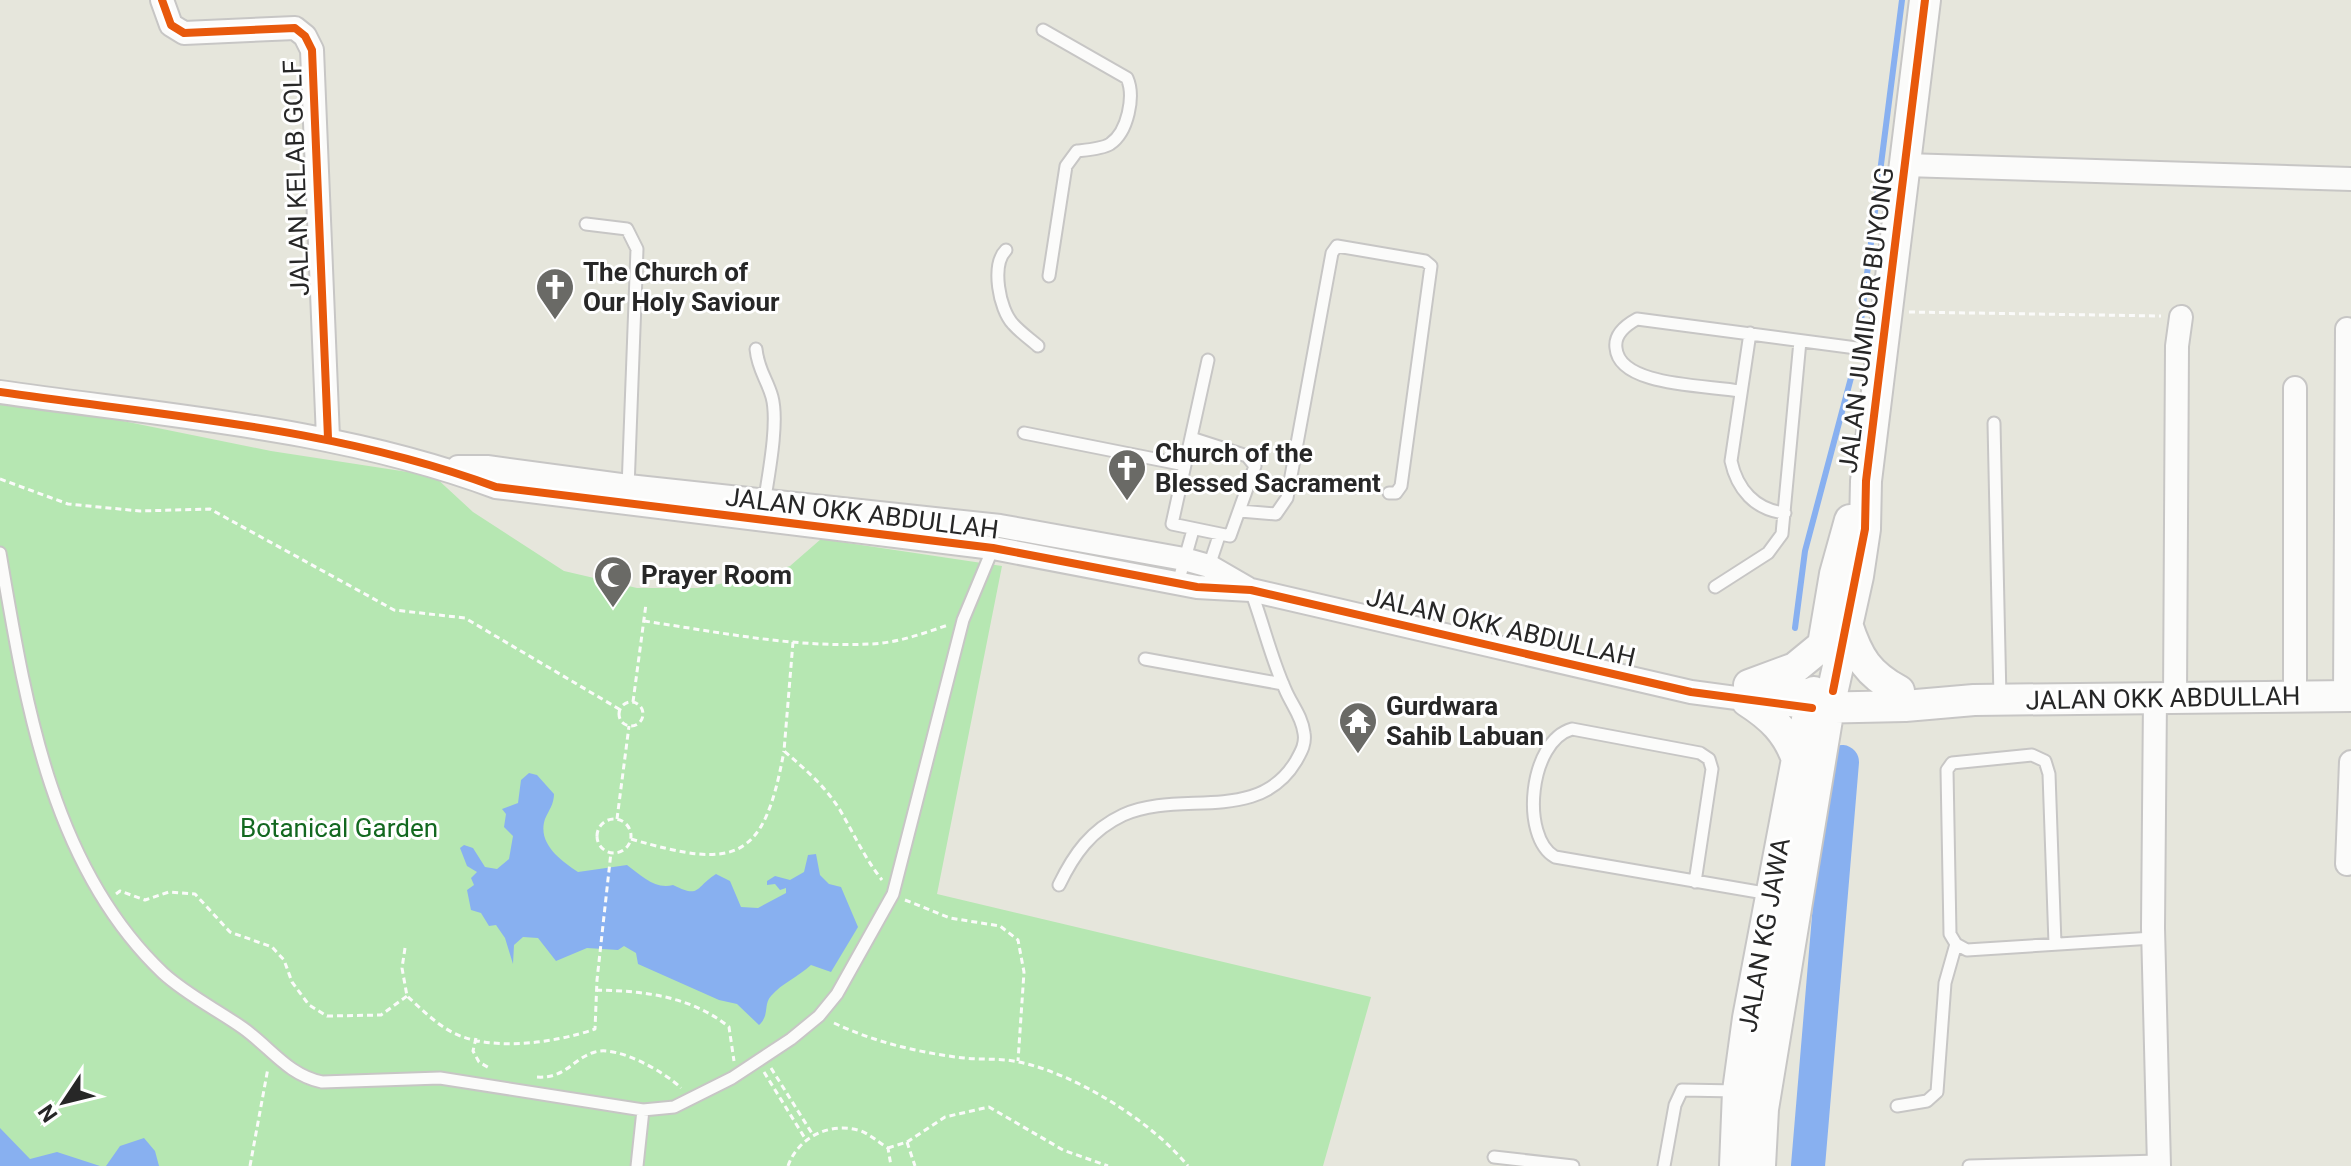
<svg xmlns="http://www.w3.org/2000/svg" width="2351" height="1166" viewBox="0 0 2351 1166" font-family="Roboto,sans-serif">
  <style>
    .green { fill: #b6e7b2 }
    .water { fill: #88b0f0 }
    .lines { fill: none; stroke-linecap: round; stroke-linejoin: round }
    .stream { stroke: #88b0f0; stroke-width: 6 }
    .river { stroke: #88b0f0; stroke-width: 34 }
    .lane-casing { stroke: #c7c6c5; stroke-width: 15 }
    .street-casing { stroke: #c7c6c5; stroke-width: 26 }
    .secondary-casing { stroke: #c7c6c5; stroke-width: 34 }
    .path { stroke: #fbfbfa; stroke-width: 3; stroke-dasharray: 6 4; stroke-linecap: butt }
    .lane { stroke: #fbfbfa; stroke-width: 11 }
    .street { stroke: #fbfbfa; stroke-width: 22 }
    .secondary { stroke: #fbfbfa; stroke-width: 30 }
    .cycleway-casing { stroke: #fff; stroke-width: 13 }
    .cycleway { stroke: #e8590c; stroke-width: 8 }
    .labels { text-anchor: middle; stroke-width: 6; stroke-linejoin: round; paint-order: stroke }
    .street-label { font-size: 26px; fill: #272727; stroke: #fff }
    .poi-label { font-size: 26px; font-weight: bold; fill: #272727; stroke: #fff; text-anchor: start }
    .park-label { font-size: 26px; fill: #136820; stroke: #fff }
  </style>
  <rect width="100%" height="100%" fill="#e6e6dc"/>
  <path class="green" d="M0 396 271 451 434 476 473 512 564 571 637 588H698L756 577 790 566 821 539 1002 566 937 894 1371 997 1323 1166H0Z"/>
  <path class="water" d="M529 773 537 775 554 794C554 804 549 810 545 819 537 843 560 860 578 872L627 865C641 875 655 890 673 885 701 899 695 887 716 874L730 881 741 907 758 908 786 893V888L780 890 775 884 767 885V881L775 876 790 880 804 872 808 855 816 854 820 875 829 884 841 887 858 927 831 972 811 965C798 977 782 983 771 996 763 1005 770 1015 759 1025L737 1004 719 1000 638 964 636 953 624 946 618 950 587 948 556 961 538 938 523 937 514 945 513 964 505 938 496 925 489 926 481 913 471 910 467 890 474 885 471 878 477 872 467 866 460 848 464 845 473 848 485 867 497 869 509 859 513 836 504 827 506 814 502 809 518 803 521 780Z
    M0 1128 30 1159 57 1152 100 1166H0Z
    M144 1138 155 1151 159 1166H106L120 1146Z"/>
  <g class="lines">
    <path class="stream" d="M1861 321 1902 0
      M1795 628 1805 551 1852 374"/>
    <path class="river" d="M1808 1166 1842 762"/>
    <g class="lane-casing">
      <path id="lane" d="M1043 30 1127 78C1135 96 1128 132 1110 144 1102 149 1086 150 1077 151L1066 166 1049 276
        M586 224 627 229 637 249 628 488
        M1006 250C991 265 999 309 1013 324 1020 332 1030 339 1038 346
        M1750 333 1731 461C1737 489 1755 510 1785 513
        M756 349C758 370 767 379 772 397 779 423 768 477 764 504
        M1739 391C1709 385 1619 387 1616 348 1614 334 1626 325 1637 319L1879 351
        M1994 423 2000 699
        M1024 433 1185 465
        M1191 438 1247 456 1255 466 1230 536 1172 524 1208 360
        M1240 511 1276 514 1287 498 1332 253 1337 246 1425 261 1431 266 1401 486 1396 493H1389
        M0 553C25 699 50 866 163 973 187 995 216 1009 243 1028 271 1048 288 1075 322 1082L440 1078 643 1110 674 1107 732 1078 791 1039 819 1016 837 994 893 894 963 620 993 548
        M1209 566 1219 536
        M1178 583 1193 530
        M1715 587 1768 553 1782 534 1800 341
        M1145 659 1283 684
        M1695 882 1712 769 1709 759 1700 753 1572 729C1529 741 1520 837 1555 857L1770 894
        M1059 885C1074 854 1091 830 1123 815 1180 789 1258 825 1296 761 1301 752 1306 744 1304 733 1302 716 1291 704 1285 689 1271 658 1263 623 1251 591
        M2055 944 2049 774 2045 761 2032 755 1952 763 1947 770 1950 934 1956 944 1967 950 2153 938
        M1897 1106 1927 1101 1937 1092 1945 983 1956 944
        M1494 1157 1573 1166
        M637 1166 643 1110
        M1664 1166 1675 1105 1682 1090 1737 1091
        M1969 1166 2159 1161"/>
    </g>
    <g class="street-casing">
      <path id="street" d="M162 0 171 25 184 33 295 28 305 36 312 50 328 438
        M1905 165 2351 179
        M0 392C166 416 338 428 496 487L993 548 1197 587 1251 590 1691 692 1812 708
        M458 467H487L628 486 1000 526 1184 559 1209 566 1247 588
        M1756 686 1815 691
        M2345 696 2347 329
        M2295 697V388
        M2155 698 2153 928 2159 1166
        M2175 698 2177 346 2181 317
        M2347 864 2351 762"/>
    </g>
    <g class="secondary-casing">
      <path id="secondary" d="M1847 624C1858 658 1868 674 1899 691
        M1823 645 1835 574 1850 520
        M1749 685 1795 668 1823 645
        M1747 701C1772 717 1787 732 1797 759
        M1812 708 1905 706 1974 700 2351 696
        M1735 1166 1738 1091 1748 1018 1797 759 1814 692
        M1760 1166 1763 1109 1829 707 1858 576 1865 529 1866 481 1925 0"/>
    </g>
    <path class="path" d="M1909 312 2161 316
      M0 479 68 504 140 511 210 509 394 610 465 618 619 709
      M644 621C718 632 795 648 870 644 897 643 922 634 948 625
      M793 642 784 751C805 769 825 786 840 810 854 834 864 857 882 880
      M619 714a12 12 0 1 1 24 0a12 12 0 1 1-24 0Z
      M633 702 646 604
      M617 819 629 726
      M597 836a17 17 0 1 1 34 0a17 17 0 1 1-34 0Z
      M631 839C737 870 764 861 784 751
      M116 894 120 891 145 900 169 892 195 894 230 932 272 947 284 960 292 982 309 1005 327 1016 381 1015 407 996
      M905 900 950 918 1000 926 1018 940 1024 972 1018 1061
      M405 948 402 968 407 996C419 1007 431 1019 445 1028 483 1054 555 1043 595 1029L597 980 611 852
      M596 990C644 991 691 996 729 1027L734 1061
      M834 1023C874 1042 920 1053 964 1058 982 1060 1001 1058 1019 1062 1076 1074 1151 1121 1188 1166
      M476 1038 473 1051 479 1062 491 1069
      M771 1068 813 1135
      M764 1072 806 1140
      M537 1077C566 1079 573 1058 595 1052 617 1045 665 1072 681 1088
      M907 1142 915 1166
      M888 1148 907 1142 945 1117 989 1107 1063 1150 1108 1166
      M250 1166 268 1068
      M788 1166C798 1137 831 1121 861 1131 871 1135 878 1142 888 1148L891 1166"/>
    <use href="#lane" class="lane"/>
    <use href="#street" class="street"/>
    <use href="#secondary" class="secondary"/>
    <g class="cycleway-casing">
      <path id="cycleway" d="M162 0 171 25 184 33 295 28 305 36 312 50 328 438
        M0 392C166 416 338 428 496 487L993 548 1197 587 1251 590 1691 692 1812 708
        M1833 691 1865 529 1866 481 1925 0"/>
    </g>
    <use href="#cycleway" class="cycleway"/>
  </g>
  <defs>
    <g id="church-pin" transform="scale(2)"><path d="M0 17L-7.5 6A9.5 9.5 0 1 1 7.5 6Z" fill="#6a6a66" stroke="#fff"/><path d="M-1.2-6h2.4v3.5h3.3v2.4h-3.3V6h-2.4V-.1h-3.3v-2.4h3.3Z" fill="#fff"/></g>
    <g id="mosque-pin" transform="scale(2)"><path d="M0 17L-7.5 6A9.5 9.5 0 1 1 7.5 6Z" fill="#6a6a66" stroke="#fff"/><path d="M3.5-4.9A6 6 0 1 0 3.5 4.9A5 5 0 1 1 3.5-4.9Z" fill="#fff"/></g>
    <g id="temple-pin" transform="scale(2)"><path d="M0 17L-7.5 6A9.5 9.5 0 1 1 7.5 6Z" fill="#6a6a66" stroke="#fff"/><path d="M0-6L5-2H3V0L6.5 2.5H4V6H1.5V3h-3V6H-4V2.5H-6.5L-3 0V-2H-5Z" fill="#fff"/></g>
  </defs>
  <g fill-rule="evenodd">
    <use href="#church-pin" x="555" y="287"/>
    <use href="#church-pin" x="1127" y="468"/>
    <use href="#mosque-pin" x="613" y="575"/>
    <use href="#temple-pin" x="1358" y="721"/>
  </g>
  <g class="labels">
    <g class="street-label">
      <text transform="translate(296 178) rotate(-92)" y="9">JALAN KELAB GOLF</text>
      <text transform="translate(1866 320) rotate(-83)" y="9">JALAN JUMIDOR BUYONG</text>
      <text transform="translate(862 513) rotate(7)" y="9">JALAN OKK ABDULLAH</text>
      <text transform="translate(1501 627) rotate(13)" y="9">JALAN OKK ABDULLAH</text>
      <text transform="translate(2163 698) rotate(-1)" y="9">JALAN OKK ABDULLAH</text>
      <text transform="translate(1764 935) rotate(-80)" y="9">JALAN KG JAWA</text>
    </g>
    <g class="poi-label">
      <text x="583" y="281">The Church of<tspan x="583" dy="30">Our Holy Saviour</tspan></text>
      <text x="1155" y="462">Church of the<tspan x="1155" dy="30">Blessed Sacrament</tspan></text>
      <text x="641" y="584">Prayer Room</text>
      <text x="1386" y="715">Gurdwara<tspan x="1386" dy="30">Sahib Labuan</tspan></text>
    </g>
    <g class="park-label">
      <text x="339" y="837">Botanical Garden</text>
    </g>
  </g>
  <g transform="translate(64 1102) rotate(235)" stroke="#ffffff" stroke-width="6" paint-order="stroke">
  <path d="M0-6L14 30L0 20L-14 30Z" fill="#272727"/>
  <text y="-12" font-size="22" font-weight="bold" text-anchor="middle" fill="#272727">N</text>
  </g>
</svg>
